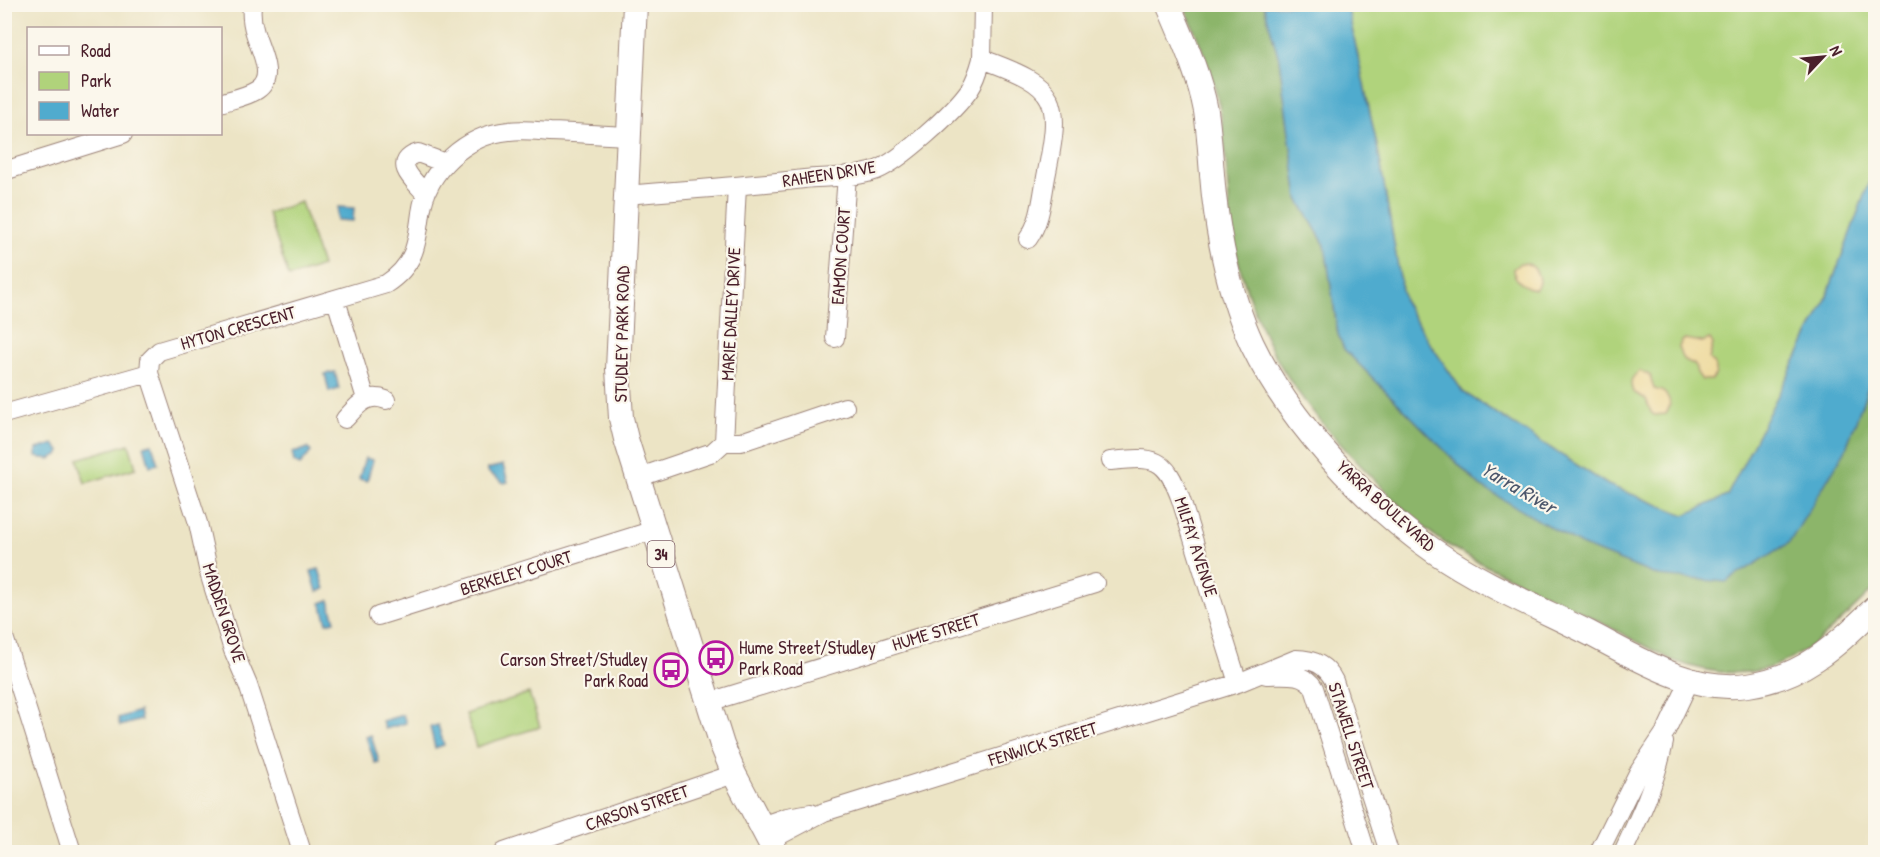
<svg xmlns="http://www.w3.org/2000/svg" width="1880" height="857" viewBox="0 0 1880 857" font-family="'Patrick Hand',sans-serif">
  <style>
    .green { fill: #b0d37b; stroke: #7d7953; stroke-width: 1.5 }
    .forest { fill: #8cb56b; stroke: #6b6a4b; stroke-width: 1.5 }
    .sand { fill: #eeda9e; stroke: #9c7c64; stroke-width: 1.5 }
    .water { fill: #50abce; stroke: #4d657c; stroke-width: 1.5 }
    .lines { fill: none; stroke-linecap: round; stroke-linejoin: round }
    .minor-casing { stroke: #9b8278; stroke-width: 20 }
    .major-casing { stroke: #9b8278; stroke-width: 26 }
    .minor { stroke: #fff; stroke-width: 18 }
    .major { stroke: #fff; stroke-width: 24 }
    .labels { text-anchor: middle; stroke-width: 4.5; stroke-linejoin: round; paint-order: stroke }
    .shield { fill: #fbf7ec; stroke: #7f6065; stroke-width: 1.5 }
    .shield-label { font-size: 16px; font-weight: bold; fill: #4a1f2b }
    .street-label { font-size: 18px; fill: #4a1f2b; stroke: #fbf7ec }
    .poi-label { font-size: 18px; fill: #4a1f2b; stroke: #fbf7ec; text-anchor: start }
    .water-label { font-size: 20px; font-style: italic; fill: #4c576c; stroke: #fbf7ec }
  </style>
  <rect width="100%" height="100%" fill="#fbf7ec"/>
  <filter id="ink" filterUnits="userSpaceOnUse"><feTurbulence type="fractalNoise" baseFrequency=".0167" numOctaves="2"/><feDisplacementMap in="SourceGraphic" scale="12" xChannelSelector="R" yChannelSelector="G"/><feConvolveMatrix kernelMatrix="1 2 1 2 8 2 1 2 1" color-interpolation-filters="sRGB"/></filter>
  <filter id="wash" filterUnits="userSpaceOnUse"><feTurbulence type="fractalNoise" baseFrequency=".008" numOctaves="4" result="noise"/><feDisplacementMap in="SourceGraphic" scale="24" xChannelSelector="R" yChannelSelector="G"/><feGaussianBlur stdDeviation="1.35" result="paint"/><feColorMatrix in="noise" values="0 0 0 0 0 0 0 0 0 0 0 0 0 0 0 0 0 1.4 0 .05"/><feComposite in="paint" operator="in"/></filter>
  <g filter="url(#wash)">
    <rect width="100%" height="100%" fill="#ece4c5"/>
    <path class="green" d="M1347 5H1875V166L1824 304 1727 496 1685 515 1608 485 1463 392 1431 345 1404 302 1379 155Z
      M301 202 322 266 289 277 268 213Z
      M129 444 136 468 85 483 78 459Z
      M529 693 540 727 476 747 466 714Z"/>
    <path class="forest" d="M1184 5H1264L1279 59 1298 199 1325 245 1338 334 1344 349 1480 486 1658 576 1845 451 1875 368V588C1810 651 1771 695 1674 661 1633 640 1592 617 1550 596 1515 579 1477 564 1445 543 1418 525 1396 502 1374 479 1307 412 1264 358 1239 264 1226 216 1229 165 1221 116 1215 77 1199 41 1184 5Z"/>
    <path class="sand" d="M1520 263C1532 262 1539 271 1539 283L1536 289C1526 289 1513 279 1513 269Z
      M1685 339 1702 342 1710 339 1713 344 1709 359C1716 366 1720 372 1711 380H1702L1697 373 1695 365 1683 359C1678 351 1677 344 1685 339Z
      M1640 371 1650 375 1654 389C1668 391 1674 402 1666 414L1654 415 1651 412 1646 399 1633 392C1629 382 1631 377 1640 371Z"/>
    <path class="water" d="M1264 5H1347L1379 155 1404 302 1431 345 1463 392 1608 485 1685 515 1727 496 1824 304 1875 166V368L1845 451 1789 543 1726 582 1658 576 1581 545 1480 486 1344 349 1338 334 1325 245 1298 199 1279 59Z
      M338 207 354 208 353 221 337 220Z
      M335 372 339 389 329 392 325 374Z
      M54 444 60 451 58 455 50 459 36 457V449Z
      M152 444 158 464 150 466 144 446Z
      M308 448 311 452 300 465 294 462 292 452H297Z
      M365 458 373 460 367 481 359 479Z
      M503 465 508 482 504 483 489 473 487 469Z
      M319 569 325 589 317 592 311 571Z
      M329 600 335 621 327 623 321 603Z
      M139 711 141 720 120 726 118 718Z
      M403 715 406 723 385 729 382 721Z
      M438 725 444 745 435 748 430 727Z
      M371 735 379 762 375 763 366 737Z"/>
  </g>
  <g filter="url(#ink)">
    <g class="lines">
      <g class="minor-casing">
        <path id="minor" d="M982 59 983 4
          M220 103C232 99 246 97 257 90 276 78 260 50 255 33 252 24 251 14 252 4
          M4 171 123 134
          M426 194C415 182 390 162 418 153L445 163
          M626 195C686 190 745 186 804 179 827 177 855 178 877 170 901 160 955 111 970 89 976 80 979 70 982 59 1060 87 1062 98 1046 177 1042 198 1041 221 1028 239
          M336 300 366 399
          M835 338 847 175
          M149 373 198 523 209 573 233 650 248 685 302 852
          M4 414 149 373 150 360 159 351 386 284C415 265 417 244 421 213 427 170 466 135 509 131 523 129 537 131 550 132 577 133 603 135 629 136
          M345 419C357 406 367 392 386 400
          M724 442 737 186
          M1110 461C1154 457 1165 455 1181 500L1238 683
          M637 478 713 452 724 442H741L845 407
          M378 616 654 530
          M4 637 72 852
          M1266 675C1283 675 1304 671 1314 688L1366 852
          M709 702 1095 583
          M761 826 787 817 811 813
          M769 841 824 812 1238 683 1296 659C1314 659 1326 665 1334 681L1389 852
          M504 852 734 774
          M1599 852 1638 773 1666 731 1690 680
          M1623 852C1640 816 1656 782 1664 742"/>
      </g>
      <g class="major-casing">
        <path id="major" d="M635 4 618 369 621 418 626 439 722 745 734 774 775 852
          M1168 4C1183 39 1199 74 1206 111 1210 139 1211 168 1214 196 1220 247 1230 297 1252 344 1288 419 1365 504 1434 551 1482 584 1537 607 1589 633 1637 658 1691 693 1748 685 1805 677 1836 645 1876 607"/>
      </g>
      <use href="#minor" class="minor"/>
      <use href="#major" class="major"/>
    </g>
  </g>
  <defs>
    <g id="bus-ring" transform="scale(1.725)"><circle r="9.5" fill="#fbf7ec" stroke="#b5179e" stroke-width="1.5"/><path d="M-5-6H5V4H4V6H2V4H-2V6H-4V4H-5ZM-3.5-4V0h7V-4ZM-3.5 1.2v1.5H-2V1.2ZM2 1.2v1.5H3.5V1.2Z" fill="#b5179e"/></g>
  </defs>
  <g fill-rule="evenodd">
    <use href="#bus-ring" x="716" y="658"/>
    <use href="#bus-ring" x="671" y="670"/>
  </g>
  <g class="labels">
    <rect class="shield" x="647.5" y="541" width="27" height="26" rx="4.5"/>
    <g class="shield-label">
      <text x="661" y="560">34</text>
    </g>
    <g class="street-label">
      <text transform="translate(829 174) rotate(-9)" y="6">RAHEEN DRIVE</text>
      <text transform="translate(841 256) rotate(-86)" y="6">EAMON COURT</text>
      <text transform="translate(731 314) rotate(-87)" y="6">MARIE DALLEY DRIVE</text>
      <text transform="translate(238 328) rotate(-16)" y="6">HYTON CRESCENT</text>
      <text transform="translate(622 334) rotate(-89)" y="6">STUDLEY PARK ROAD</text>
      <text transform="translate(1386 506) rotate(42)" y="6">YARRA BOULEVARD</text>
      <text transform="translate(1196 547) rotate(72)" y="6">MILFAY AVENUE</text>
      <text transform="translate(516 573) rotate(-17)" y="6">BERKELEY COURT</text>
      <text transform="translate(224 613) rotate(72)" y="6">MADDEN GROVE</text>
      <text transform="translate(936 632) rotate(-17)" y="6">HUME STREET</text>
      <text transform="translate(1351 736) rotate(72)" y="6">STAWELL STREET</text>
      <text transform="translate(1043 744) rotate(-17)" y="6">FENWICK STREET</text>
      <text transform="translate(637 808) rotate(-19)" y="6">CARSON STREET</text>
    </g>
    <g class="poi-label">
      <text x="739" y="654">Hume Street/Studley<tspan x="739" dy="21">Park Road</tspan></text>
      <text x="648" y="666" text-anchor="end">Carson Street/Studley<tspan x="648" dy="21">Park Road</tspan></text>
    </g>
    <g class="water-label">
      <text transform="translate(1519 488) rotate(30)" y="7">Yarra River</text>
    </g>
  </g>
  <rect width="1880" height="857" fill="none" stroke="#fbf7ec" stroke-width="24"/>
  <rect x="27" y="27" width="195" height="108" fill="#fbf7ec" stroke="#b4a19f" stroke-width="1.5"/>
  <rect x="39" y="46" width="30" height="9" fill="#ffffff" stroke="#b4a19f" stroke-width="1.5"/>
  <text x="81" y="57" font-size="18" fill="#4a1f2b">Road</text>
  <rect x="39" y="72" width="30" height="18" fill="#b0d37b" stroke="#b4a19f" stroke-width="1.5"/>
  <text x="81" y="87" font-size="18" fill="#4a1f2b">Park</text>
  <rect x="39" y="102" width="30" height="18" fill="#50abce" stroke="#b4a19f" stroke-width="1.5"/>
  <text x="81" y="117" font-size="18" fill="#4a1f2b">Water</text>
  <g transform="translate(1823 57) rotate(64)" stroke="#fbf7ec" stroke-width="4.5" paint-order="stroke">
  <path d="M0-4.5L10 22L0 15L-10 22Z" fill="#4a1f2b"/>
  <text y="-9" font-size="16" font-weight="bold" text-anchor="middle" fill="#4a1f2b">N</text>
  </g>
</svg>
